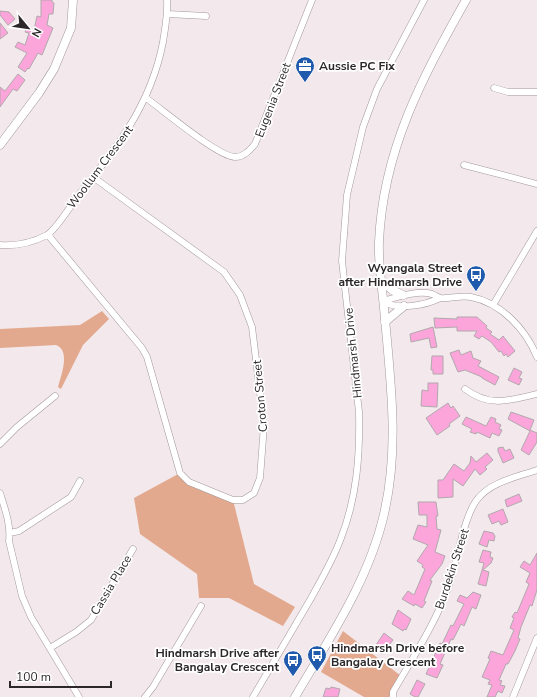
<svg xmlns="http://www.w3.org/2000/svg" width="537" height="697" viewBox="0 0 537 697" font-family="'Nunito Sans',sans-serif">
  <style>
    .green { fill: #e3a98e }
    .building { fill: #fca5db; stroke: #b1a8ad }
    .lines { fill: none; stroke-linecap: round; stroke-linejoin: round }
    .street-casing { stroke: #a2989a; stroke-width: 7 }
    .secondary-casing { stroke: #a2989a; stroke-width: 9 }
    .street { stroke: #fff; stroke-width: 6 }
    .secondary { stroke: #fff; stroke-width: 8 }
    .labels { text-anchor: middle; stroke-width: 3.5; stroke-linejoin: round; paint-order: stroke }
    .poi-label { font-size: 12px; font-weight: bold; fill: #2c2829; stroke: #fff; text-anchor: start }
    .street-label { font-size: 12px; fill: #2c2829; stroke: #fff }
  </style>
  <rect width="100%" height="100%" fill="#f3e8eb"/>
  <path class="green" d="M102 311 109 319 83 345 61 389 58 387C61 375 71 351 56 345L0 348V329L80 325Z
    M180 473 183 477 233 500 254 584 295 607 283 626 229 598H199L197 574 140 534 134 498Z
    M343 631 401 676 389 697H364L321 672Z"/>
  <path class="building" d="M41 0H52V2L54 3 53 14H49L47 25 53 28 42 55 38 53 29 69 28 68 25 72 18 67 27 53 15 47 18 42 25 45 29 33 25 32 27 27 34 30 37 16 41 17Z
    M0 11 9 12 15 19 8 25 0 15Z
    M0 23 8 33 0 39Z
    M18 74 25 80 17 91 13 89 0 107V87L5 91Z
    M457 317H477L487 326 486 328 492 332 490 334 499 340 503 336 515 351 508 357 506 354 504 356 501 351 499 352 491 342 482 336 479 339 474 336 477 331H457V327L435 328 434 318 457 319Z
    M433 327 437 347 431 348 429 338 411 342 410 334Z
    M459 350 461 355 471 351 473 358 481 361 478 366 499 377 495 385 482 378V377L465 370 458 372 450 353Z
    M432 356H443V374H433V370H431Z
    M514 368 522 372 519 378 522 379 519 385 508 380Z
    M428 383H438L437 407 421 406 422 390 428 391Z
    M448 403 451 408 453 406 460 416 449 424 450 426 437 435 426 418Z
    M511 412 534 420 530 430 537 433V442L529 455 521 450 530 431 508 419Z
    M466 417 486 426 491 417 496 419 495 422 501 425 499 429 502 430 499 436 492 433 490 438 477 432 476 434 470 432 472 429 462 424Z
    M503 447 505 451 510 449 514 458 503 463 498 451V448Z
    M487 453 493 460 485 467 487 469 480 475 475 469 463 486 453 479V497L438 498V480H443L454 464 464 471 470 463 471 456 476 462Z
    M519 494 522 501 507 507 505 500Z
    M418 502H436L438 516H436L437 529 441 530 435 552 445 556 442 564 430 580 432 581 424 601 426 602 422 608 415 604 414 606 402 599 408 591 414 595 425 569 422 567 423 565 417 561 428 545 413 539 418 525 427 527V515H419Z
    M503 509 508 522 501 525 499 521 492 524 488 515Z
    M484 531 493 533 495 536 494 541 489 540 487 547 479 544Z
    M483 550 491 552 490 557 493 558 491 563 483 570 489 572 486 586 478 584 484 563 479 562Z
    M537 553V590L532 606 530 605 521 627 518 638 520 639 515 651 508 664H506L499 680 502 681 500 685 505 686 502 693 498 691 495 697H487L492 685 488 684 490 680 482 677 490 659 488 658 491 651 503 655 514 630 510 628 514 618 512 617 515 612 517 613 529 584 526 582 530 573 520 567 524 561 530 565Z
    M473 592 481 595 476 609 472 607 464 626 461 624 453 640 451 639 440 664 443 665 437 678 426 674 440 643 442 644 451 625 453 626 464 604 457 601 460 595 467 598Z
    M398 610 411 619 406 630 404 629 403 631 392 624Z
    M384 633 393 640 382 654 374 648Z
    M417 680 425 684 418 697H415L410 694Z
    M331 687 340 689 338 697H323L326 688 330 689Z"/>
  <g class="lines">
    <g class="street-casing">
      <path id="street" d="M168 14 206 16
        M494 88 508 92H537
        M146 98C163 110 217 156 235 157 244 157 250 150 255 144L312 0
        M464 165 537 184
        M48 235 142 348 147 357 180 473 189 482 233 500H243L254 493 260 478 264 425 252 327 240 295 224 272 93 177
        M0 245C16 246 32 243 47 235 54 231 71 206 77 197 116 149 151 105 163 42 165 28 168 15 167 0
        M383 301C398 297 417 290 432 294 435 295 437 297 440 298 450 299 461 295 471 297 502 303 526 330 537 357
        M383 301C397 311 426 305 440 298
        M493 305 537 231
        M465 389C490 408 510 400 537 394
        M0 444 17 427 55 396
        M0 493C5 509 11 525 9 541L22 596 31 617 79 697
        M10 533 19 531 71 497 80 481
        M50 648 76 632 91 620 133 549
        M145 697 153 687 201 606
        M253 697C272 665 291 632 310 600 321 580 333 560 341 538 357 497 360 455 359 412L342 261 347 195 363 127 377 89 424 0
        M393 697V692C413 657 436 623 449 585 457 562 463 520 476 501 489 482 517 477 537 470
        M513 697 537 638"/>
    </g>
    <g class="secondary-casing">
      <path id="secondary" d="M0 145 39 93 54 69 71 28 73 0
        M381 280 392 290 403 295
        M385 322 404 306
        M295 697C329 639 369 580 384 514 400 446 390 377 384 308 382 286 378 263 379 242 383 150 422 78 466 0"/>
    </g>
    <use href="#street" class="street"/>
    <use href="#secondary" class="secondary"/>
  </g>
  <defs>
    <g id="office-pin" transform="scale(1)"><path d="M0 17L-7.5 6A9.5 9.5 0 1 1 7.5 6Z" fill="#205aac" stroke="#fff"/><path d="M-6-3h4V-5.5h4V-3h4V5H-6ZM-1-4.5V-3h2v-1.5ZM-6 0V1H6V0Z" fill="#fff"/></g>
    <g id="bus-pin" transform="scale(1)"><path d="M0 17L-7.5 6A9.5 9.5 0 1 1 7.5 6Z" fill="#205aac" stroke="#fff"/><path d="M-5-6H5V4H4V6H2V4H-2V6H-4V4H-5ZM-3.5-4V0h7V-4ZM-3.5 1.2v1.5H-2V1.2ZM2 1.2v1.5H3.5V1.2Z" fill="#fff"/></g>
  </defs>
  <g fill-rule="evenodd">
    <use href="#office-pin" x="305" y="66"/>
    <use href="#bus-pin" x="476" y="275"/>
    <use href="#bus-pin" x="317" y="655"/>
    <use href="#bus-pin" x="293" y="660"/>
  </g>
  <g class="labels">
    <g class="poi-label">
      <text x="319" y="70">Aussie PC Fix</text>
      <text x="462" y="272" text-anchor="end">Wyangala Street<tspan x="462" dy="14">after Hindmarsh Drive</tspan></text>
      <text x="331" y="652">Hindmarsh Drive before<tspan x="331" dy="14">Bangalay Crescent</tspan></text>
      <text x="279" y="657" text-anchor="end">Hindmarsh Drive after<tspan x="279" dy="14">Bangalay Crescent</tspan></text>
    </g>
    <g class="street-label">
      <text transform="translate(273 100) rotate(-69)" y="4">Eugenia Street</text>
      <text transform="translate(100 167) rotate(-53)" y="4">Woollum Crescent</text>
      <text transform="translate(353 353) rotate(-96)" y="4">Hindmarsh Drive</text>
      <text transform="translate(260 396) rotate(-95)" y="4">Croton Street</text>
      <text transform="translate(452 569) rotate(-72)" y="4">Burdekin Street</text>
      <text transform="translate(111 585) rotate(-59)" y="4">Cassia Place</text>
    </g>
  </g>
  <g transform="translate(28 28) rotate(119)" stroke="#ffffff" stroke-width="3" paint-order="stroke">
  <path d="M0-3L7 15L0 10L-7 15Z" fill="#2c2829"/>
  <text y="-6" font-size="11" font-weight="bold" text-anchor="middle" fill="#2c2829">N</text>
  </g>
  <path d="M10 681v6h101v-6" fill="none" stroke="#2c2829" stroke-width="2"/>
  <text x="16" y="681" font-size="12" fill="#2c2829" stroke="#ffffff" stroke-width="3" paint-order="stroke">100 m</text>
</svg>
